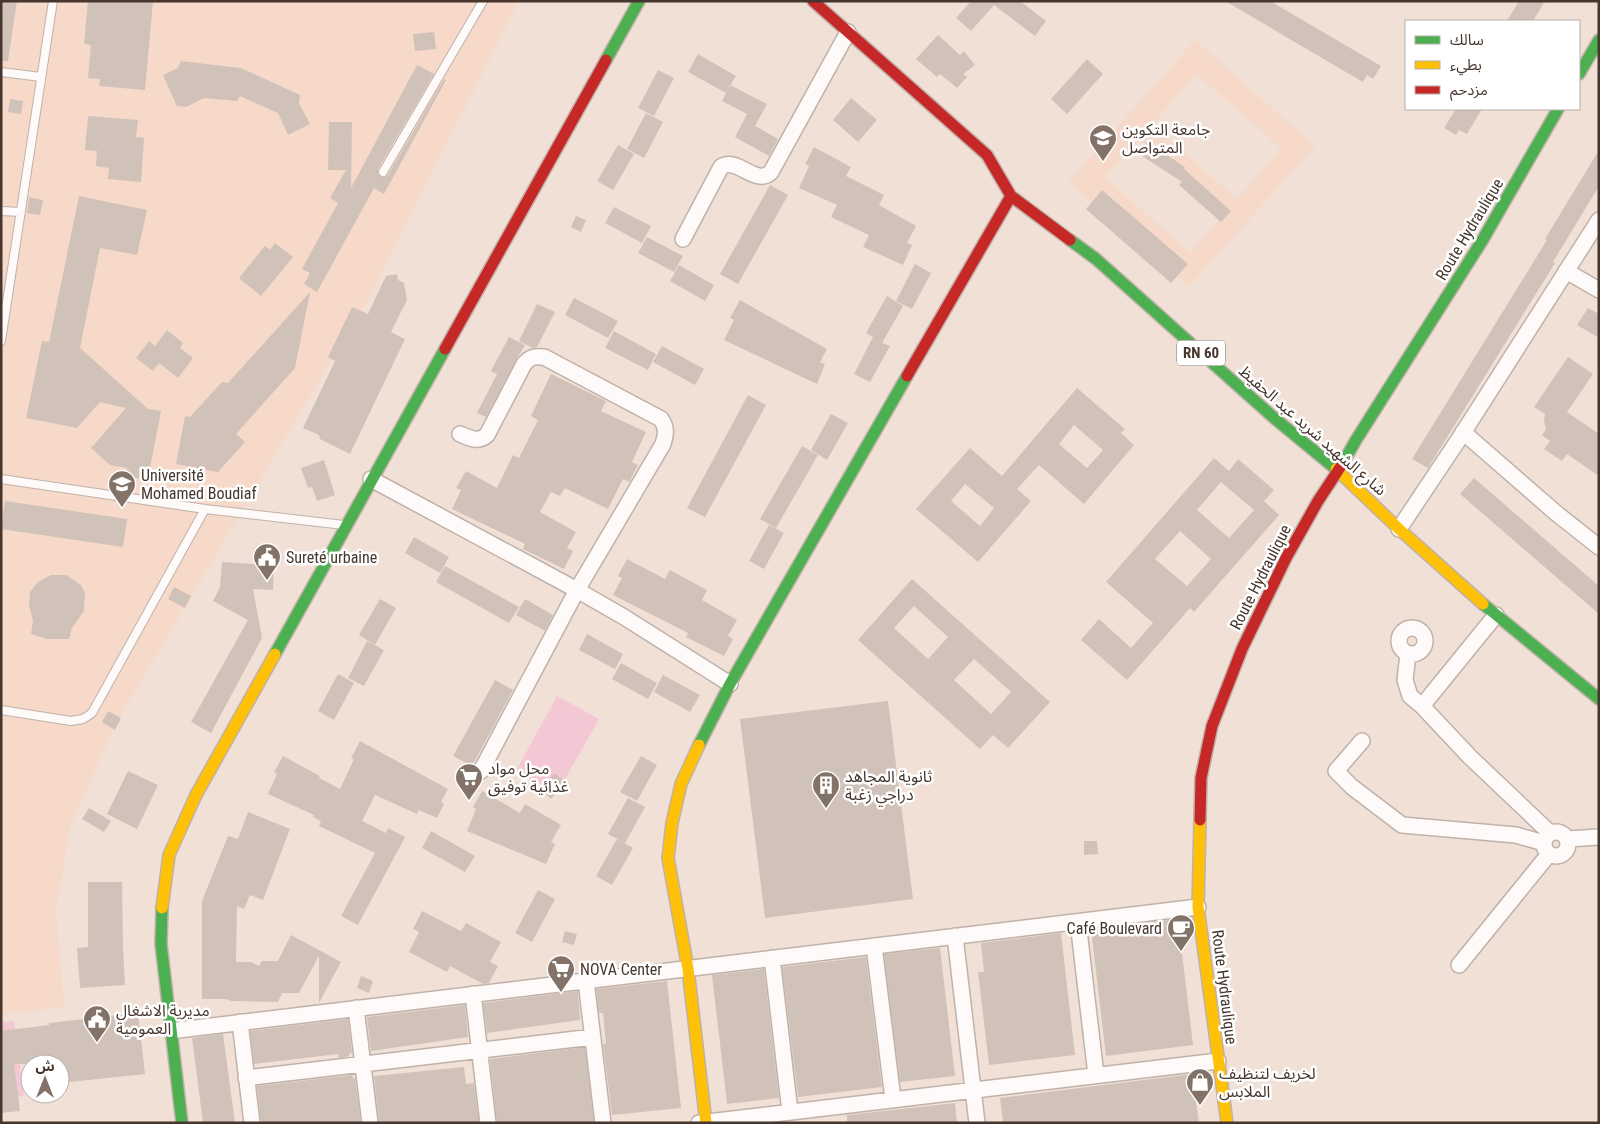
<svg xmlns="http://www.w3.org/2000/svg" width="1600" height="1124" viewBox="0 0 1600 1124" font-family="'Roboto Condensed','Noto Sans Arabic',sans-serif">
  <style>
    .built { fill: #f6d9c9; fill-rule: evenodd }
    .green { fill: #f4c7d4 }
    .building { fill: #d1c2b9; fill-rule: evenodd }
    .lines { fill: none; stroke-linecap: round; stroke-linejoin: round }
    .lane-casing { stroke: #c0b1a9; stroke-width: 10 }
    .street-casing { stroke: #c0b1a9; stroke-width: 18 }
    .fast-casing { stroke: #c0b1a9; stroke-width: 14 }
    .slow-casing { stroke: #c0b1a9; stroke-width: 14 }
    .jam-casing { stroke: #c0b1a9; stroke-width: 14 }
    .lane { stroke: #fdfaf9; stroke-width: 8 }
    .street { stroke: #fdfaf9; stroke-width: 15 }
    .fast { stroke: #4caf50; stroke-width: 11 }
    .slow { stroke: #ffc107; stroke-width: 11 }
    .jam { stroke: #c62828; stroke-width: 11 }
    .labels { text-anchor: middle; stroke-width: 5; stroke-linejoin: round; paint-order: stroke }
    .shield { fill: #fff; stroke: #7e726c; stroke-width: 1 }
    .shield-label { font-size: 15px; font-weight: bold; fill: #46362d }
    .poi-label { font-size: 16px; fill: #46362d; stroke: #fff; text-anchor: start }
    .street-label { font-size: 16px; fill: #46362d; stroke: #fff }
  </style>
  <rect width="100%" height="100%" fill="#f1e0d6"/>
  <path class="built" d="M1 1H519L370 296 117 721 70 827 56 912 64 1007 1 1015Z
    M1195 40 1315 146 1189 287 1069 182ZM1196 74 1281 148 1237 199 1152 125ZM1140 139 1224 214 1190 253 1105 177Z"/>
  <path class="green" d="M557 696 599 719 557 793 516 771Z
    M14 1021 24 1096 1 1099V1022Z"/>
  <path class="building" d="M1 1H17L8 61H1Z
    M88 1H153L145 90 99 86 100 79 88 78 91 45 84 44Z
    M971 1H1020L1046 21 1035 36 994 5 971 31 956 18Z
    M1225 1H1270L1381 66 1373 79 1367 75 1363 82Z
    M1519 1H1545L1533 21H1507Z
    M434 32 436 49 415 51 413 34Z
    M938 35 960 55 964 51 975 65 963 74 967 77 957 88 940 74 937 77 916 59Z
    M698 54 736 76 726 93 688 72Z
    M1087 59 1103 74 1067 114 1051 99Z
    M181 61 241 68 300 95 299 103 310 124 288 135 278 113 240 96 237 101 204 98 186 107 177 106 163 75 178 68Z
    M417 65 434 74 378 169V174L381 177H385L388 175 444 79 446 80 384 194 374 188 317 292 304 284 310 273 302 269 338 203 330 198 346 170H328L329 122H352L351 188Z
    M658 70 674 78 654 116 638 108Z
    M730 85 767 104 755 126 778 139 769 156 735 137 747 114 722 101Z
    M851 98 877 120 858 142 833 120Z
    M10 99 23 101 21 114 8 112Z
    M1456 109H1482L1467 134 1459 130 1456 135 1444 128Z
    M646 113 663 122 644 158 627 149Z
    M88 116 138 120 136 137 144 138 141 182 108 179 109 168 96 166 97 151 85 150Z
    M1147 142 1185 167 1184 169 1231 211 1221 222 1179 185 1182 182 1139 154Z
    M618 145 634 154 613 190 597 181Z
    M814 147 851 167 846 176 884 195 879 205 916 226 907 243 912 245 903 265 863 247 869 235 831 217 837 205 799 188 809 166 805 164Z
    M1599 150V186L1553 262 1555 263 1428 468 1412 459 1547 240 1545 239Z
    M770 185 788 195 738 284 720 274Z
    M1102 190 1188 264 1171 283 1086 209Z
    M79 196 147 210 137 255 100 248 80 348 148 409 161 411 149 473 140 471V478H127V468L110 465 91 448 126 408 100 402 77 428 26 418 42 341 49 342Z
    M29 197 43 200 40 215 27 213Z
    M614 207 651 226 642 243 605 223Z
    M576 216 586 220 581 232 571 227Z
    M647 237 683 256 674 272 638 253Z
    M275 243 293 257 261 296 239 278 265 246 270 250Z
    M915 264 931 273 912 309 896 301Z
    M679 265 714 285 705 301 670 281Z
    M397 274 398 280 404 283 407 300 391 332 405 339 350 454 320 439 319 435 303 428 335 361 328 357 352 307 368 314 386 276Z
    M310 292 295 368 236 434 245 442 218 472 176 464 185 416 190 417 222 382 228 383Z
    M887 296 903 306 882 343 890 346 870 382 854 374 873 337 866 333Z
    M574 298 618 321 608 338 565 315Z
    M740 300 827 349 820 362 825 364 817 384 724 340 734 320 730 318Z
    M537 304 555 312 537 347 533 348 519 341Z
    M1588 308 1599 314V338L1577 325Z
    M167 330 183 343 180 348 193 358 178 378 159 363 153 371 136 358 149 341 155 346Z
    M614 331 656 354 648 370 605 348Z
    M509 337 525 345 516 360 486 417 477 413 497 374 491 371Z
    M662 346 704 369 695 385 653 362Z
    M1568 357 1593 374 1567 412 1599 434V476L1567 454 1562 461 1544 449 1550 441 1542 435 1546 429 1544 421 1545 414 1534 407Z
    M551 374 606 401 601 411 646 432 632 462 638 465 629 482 623 479 608 509 565 488 560 496 551 492 540 512 576 532 567 548 573 551 564 569 523 549 525 544 452 509 461 490 456 488 466 471 497 488 513 455 519 458 538 420 531 416Z
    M1077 388 1125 429 1121 433 1134 445 1084 504 1039 465 1017 489 1031 501 978 562 916 509 970 448 1002 476ZM1074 425 1103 450 1087 468 1059 444ZM965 484 994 508 980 526 951 501Z
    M748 395 766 405 705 517 687 508Z
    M831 414 848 423 827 460 811 450Z
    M802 446 818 455 776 528 760 519Z
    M1214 458 1229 471 1238 459 1274 490 1264 501 1279 515 1194 612 1190 608 1127 680 1081 640 1099 619 1131 648 1153 623 1106 582ZM1221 482 1254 510 1229 538 1197 510ZM1180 531 1211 559 1187 586 1155 559Z
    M324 460 335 495 317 501 312 487 308 488 301 468Z
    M1474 478 1599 586V614L1460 494Z
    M5 501 127 519 123 547 1 529Z
    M769 525 784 533 764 569 749 561Z
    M414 537 449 557 440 573 405 553Z
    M627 559 665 579 670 570 707 590 702 600 737 620 728 636 733 639 724 656 686 637 688 633 613 595 622 578 618 576Z
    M222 562 274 565 273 590 253 589 262 638 211 733 191 722 248 620 213 601 220 587Z
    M445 566 519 607 509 623 436 582Z
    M51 575H66L81 585 85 593 84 611 72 628 69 639H47L31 634 33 621 29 605 30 592 38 582Z
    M912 579 1050 702 1008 748 993 735 980 749 858 640ZM914 606 948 637 928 659 894 628ZM974 659 1011 692 991 714 954 680Z
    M174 587 191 596 185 608 168 599Z
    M380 599 396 608 375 645 359 635Z
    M525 599 553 615 545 631 516 615Z
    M587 634 623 654 615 669 579 650Z
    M367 641 384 650 364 686 348 678Z
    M621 663 657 683 648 699 612 679Z
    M338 674 354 683 334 720 318 711Z
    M663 675 700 695 690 712 654 692Z
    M495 680 513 690 472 766 453 756Z
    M888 701 913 899 765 918 740 719Z
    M108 711 121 718 115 730 102 722Z
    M360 741 448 789 441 802 444 804 437 818 419 810 417 814 375 795 362 821 386 833 388 828 405 837 358 925 341 916 375 853 319 826 321 821 313 817 314 815 268 794 277 774 274 772 283 756 320 776 319 778 340 789 354 759 351 758Z
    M641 756 657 765 637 801 620 792Z
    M128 771 158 785 137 829 107 814Z
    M555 773 565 783 551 799 540 789Z
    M482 791 520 813 525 804 561 825 551 842 555 844 546 864 467 831 476 809 473 807Z
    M628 798 645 807 625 843 608 834Z
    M89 808 111 821 104 832 82 819Z
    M248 812 290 829 263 900 250 895 244 909 237 906 236 962H251L259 966 262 961H278L291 935 341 962 319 1003V956L299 993H282L278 1002 231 1001 226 999H202V901L228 836 238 839Z
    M431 831 475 856 465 872 422 848Z
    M617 839 633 848 612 885 596 876Z
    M1084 841H1097L1098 854 1084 855Z
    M88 882H122L123 948 125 985 80 988 77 948 88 947Z
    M538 890 555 899 532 942 515 933Z
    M422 911 461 931 466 923 501 942 490 962 498 966 489 983 483 984 450 966 447 972 409 952 419 932 413 929Z
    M1178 919 1193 1045 1106 1056 1091 929Z
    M565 931 577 934 574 945 562 942Z
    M1061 933 1075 1055 989 1065 978 972H984L981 943Z
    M940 948 955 1076 900 1082 884 954Z
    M866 957 882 1087 798 1097 782 967Z
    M764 969 779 1098 727 1104 712 975Z
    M361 976 373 981 369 993 357 988Z
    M667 981 681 1108 612 1115 603 1044H606L603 1013H599L596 989Z
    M578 991 580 1020 487 1033 483 1003Z
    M465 1005 468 1037 371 1051 367 1017Z
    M138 1013 145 1074 60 1083V1064H14L20 1111 1 1113V1031L49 1025V1023Z
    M348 1019 352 1053 349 1054V1056L339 1058 338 1054 254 1064 250 1031Z
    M223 1034 235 1123H203L192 1038Z
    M585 1047 594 1123H497L490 1059Z
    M464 1067 466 1084 474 1083 479 1123H379L374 1076Z
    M1192 1074 1199 1123H1003L1000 1098Z
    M352 1075 353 1078H355L361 1123H261L257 1086Z
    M955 1103 957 1123H847V1115Z"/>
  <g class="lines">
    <g class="lane-casing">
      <path id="lane" d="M1 72 41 77
        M383 172 483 1
        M1 211 21 212
        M1 341 53 1
        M1 479 205 509 344 525
        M1 710 71 721 83 719 92 713 205 509"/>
    </g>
    <g class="street-casing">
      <path id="street" d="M683 239 721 167C737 156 756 187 771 172L848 32
        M1566 271 1599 290
        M1463 432 1556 513 1599 547
        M460 434C470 438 478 443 487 435L524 364C530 357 534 356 544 357L661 419C667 428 666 434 663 444L577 590 481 771
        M371 479 577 590 624 617 730 684
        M1399 529 1461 436 1599 220
        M1496 615 1422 706 1470 757 1550 833
        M1399 641a13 13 0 1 1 26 0a13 13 0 1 1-26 0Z
        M1408 654 1405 680 1410 696 1422 706
        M1362 741 1336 771 1352 787 1402 825 1516 835 1544 843
        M1544 844a12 12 0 1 1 24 0a12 12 0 1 1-24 0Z
        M1567 839 1599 837
        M1078 922 1096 1075
        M955 936 977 1123
        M874 946 893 1099
        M772 958 790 1112
        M1459 965 1549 854
        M586 981 603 1123
        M473 994 488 1123
        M356 1008 370 1123
        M240 1022 252 1123
        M170 1031 1198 907
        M246 1078 593 1037
        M699 1123 1218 1061"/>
    </g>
    <g class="fast-casing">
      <path id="fast" d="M606 60 639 1
        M1579 74 1599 40
        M1070 240 1096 259 1273 417 1336 469
        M1343 463 1356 440 1482 241 1558 109
        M1483 604 1599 699
        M275 654 445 349
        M699 745 730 684 907 376
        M162 908 161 944 182 1123"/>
    </g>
    <g class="slow-casing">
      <path id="slow" d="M1336 469 1399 529 1483 604
        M699 745 681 784 672 823 668 858 688 969 706 1123
        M1200 820 1198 907 1227 1123
        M162 908 169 855 196 795 275 654"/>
    </g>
    <g class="jam-casing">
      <path id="jam" d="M813 1 987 155 1011 196 1070 240
        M445 349 606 60
        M907 376 1011 196
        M1200 820 1201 778 1212 726 1242 649 1286 558 1318 501 1343 463"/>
    </g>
    <use href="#lane" class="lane"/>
    <use href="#street" class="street"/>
    <use href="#fast" class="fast"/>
    <use href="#slow" class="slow"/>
    <use href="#jam" class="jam"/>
  </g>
  <defs>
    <g id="university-pin" transform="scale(1.4375)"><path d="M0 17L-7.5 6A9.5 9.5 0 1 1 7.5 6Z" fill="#827268" stroke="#fff"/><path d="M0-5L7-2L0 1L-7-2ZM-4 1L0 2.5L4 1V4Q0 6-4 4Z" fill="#fff"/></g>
    <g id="civic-pin" transform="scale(1.4375)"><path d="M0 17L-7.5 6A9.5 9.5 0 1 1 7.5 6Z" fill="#827268" stroke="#fff"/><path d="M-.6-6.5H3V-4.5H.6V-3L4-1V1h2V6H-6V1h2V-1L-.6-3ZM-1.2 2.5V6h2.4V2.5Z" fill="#fff"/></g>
    <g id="supermarket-pin" transform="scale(1.4375)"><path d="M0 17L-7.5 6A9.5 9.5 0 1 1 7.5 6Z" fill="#827268" stroke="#fff"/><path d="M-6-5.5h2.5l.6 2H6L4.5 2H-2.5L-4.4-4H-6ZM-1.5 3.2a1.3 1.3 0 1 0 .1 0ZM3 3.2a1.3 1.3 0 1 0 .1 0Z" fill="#fff"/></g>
    <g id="building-pin" transform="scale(1.4375)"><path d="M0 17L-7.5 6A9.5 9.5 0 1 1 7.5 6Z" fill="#827268" stroke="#fff"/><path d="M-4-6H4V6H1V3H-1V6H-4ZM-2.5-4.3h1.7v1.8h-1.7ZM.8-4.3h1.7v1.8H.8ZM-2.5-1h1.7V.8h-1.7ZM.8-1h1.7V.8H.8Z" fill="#fff"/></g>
    <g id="cafe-pin" transform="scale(1.4375)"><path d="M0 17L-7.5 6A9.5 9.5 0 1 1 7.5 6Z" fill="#827268" stroke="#fff"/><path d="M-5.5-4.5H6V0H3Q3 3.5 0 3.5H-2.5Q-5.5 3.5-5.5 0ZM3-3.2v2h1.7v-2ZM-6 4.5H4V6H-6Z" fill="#fff"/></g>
    <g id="shop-pin" transform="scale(1.4375)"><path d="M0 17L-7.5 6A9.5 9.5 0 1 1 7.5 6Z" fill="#827268" stroke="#fff"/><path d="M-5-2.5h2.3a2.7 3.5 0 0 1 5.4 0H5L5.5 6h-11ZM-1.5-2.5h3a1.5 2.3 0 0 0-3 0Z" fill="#fff"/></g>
  </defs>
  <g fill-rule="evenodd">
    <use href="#university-pin" x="1103" y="138"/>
    <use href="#university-pin" x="122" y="484"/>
    <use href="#civic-pin" x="267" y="557"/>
    <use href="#supermarket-pin" x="469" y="777"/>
    <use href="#building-pin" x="826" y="785"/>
    <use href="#cafe-pin" x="1181" y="928"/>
    <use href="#supermarket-pin" x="561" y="969"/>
    <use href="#civic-pin" x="97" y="1019"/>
    <use href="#shop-pin" x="1200" y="1082"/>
  </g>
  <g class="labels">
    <rect class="shield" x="1177" y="340.5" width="48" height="25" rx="4"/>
    <g class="shield-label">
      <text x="1201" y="358">RN 60</text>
    </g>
    <g class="poi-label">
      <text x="1122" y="135">جامعة التكوين<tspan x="1122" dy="18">المتواصل</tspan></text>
      <text x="141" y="481">Université<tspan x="141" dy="18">Mohamed Boudiaf</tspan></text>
      <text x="286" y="563">Sureté urbaine</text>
      <text x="488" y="774">محل مواد<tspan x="488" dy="18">غذائية توفيق</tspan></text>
      <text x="845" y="782">ثانوية المجاهد<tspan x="845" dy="18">دراجي زغبة</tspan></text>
      <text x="1162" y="934" text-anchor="end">Café Boulevard</text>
      <text x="580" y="975">NOVA Center</text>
      <text x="116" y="1016">مديرية الاشغال<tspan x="116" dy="18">العمومية</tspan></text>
      <text x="1219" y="1079">لخريف لتنظيف<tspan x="1219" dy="18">الملابس</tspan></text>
    </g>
    <g class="street-label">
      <text transform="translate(1469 229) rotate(-59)" y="6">Route Hydraulique</text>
      <text transform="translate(1313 430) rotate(41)" y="6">شارع الشهيد شريد عبد الحفيظ</text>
      <text transform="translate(1260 577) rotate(-63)" y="6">Route Hydraulique</text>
      <text transform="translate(1225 987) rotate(83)" y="6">Route Hydraulique</text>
    </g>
  </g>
  <rect width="1600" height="1124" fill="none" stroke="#46362d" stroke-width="5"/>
  <rect x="1405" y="20" width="175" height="90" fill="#ffffff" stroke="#b5afab"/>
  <rect x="1415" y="36" width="25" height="8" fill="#4caf50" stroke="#b5afab"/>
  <text x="1450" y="45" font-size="15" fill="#46362d">سالك</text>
  <rect x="1415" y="61" width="25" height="8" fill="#ffc107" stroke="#b5afab"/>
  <text x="1450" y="70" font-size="15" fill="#46362d">بطيء</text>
  <rect x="1415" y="86" width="25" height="8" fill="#c62828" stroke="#b5afab"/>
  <text x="1450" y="95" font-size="15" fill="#46362d">مزدحم</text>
  <g transform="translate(45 1079)"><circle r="24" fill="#ffffff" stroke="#b5afab"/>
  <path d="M0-4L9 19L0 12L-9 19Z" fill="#827268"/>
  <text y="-8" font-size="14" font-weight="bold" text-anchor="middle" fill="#46362d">ش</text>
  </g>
</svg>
